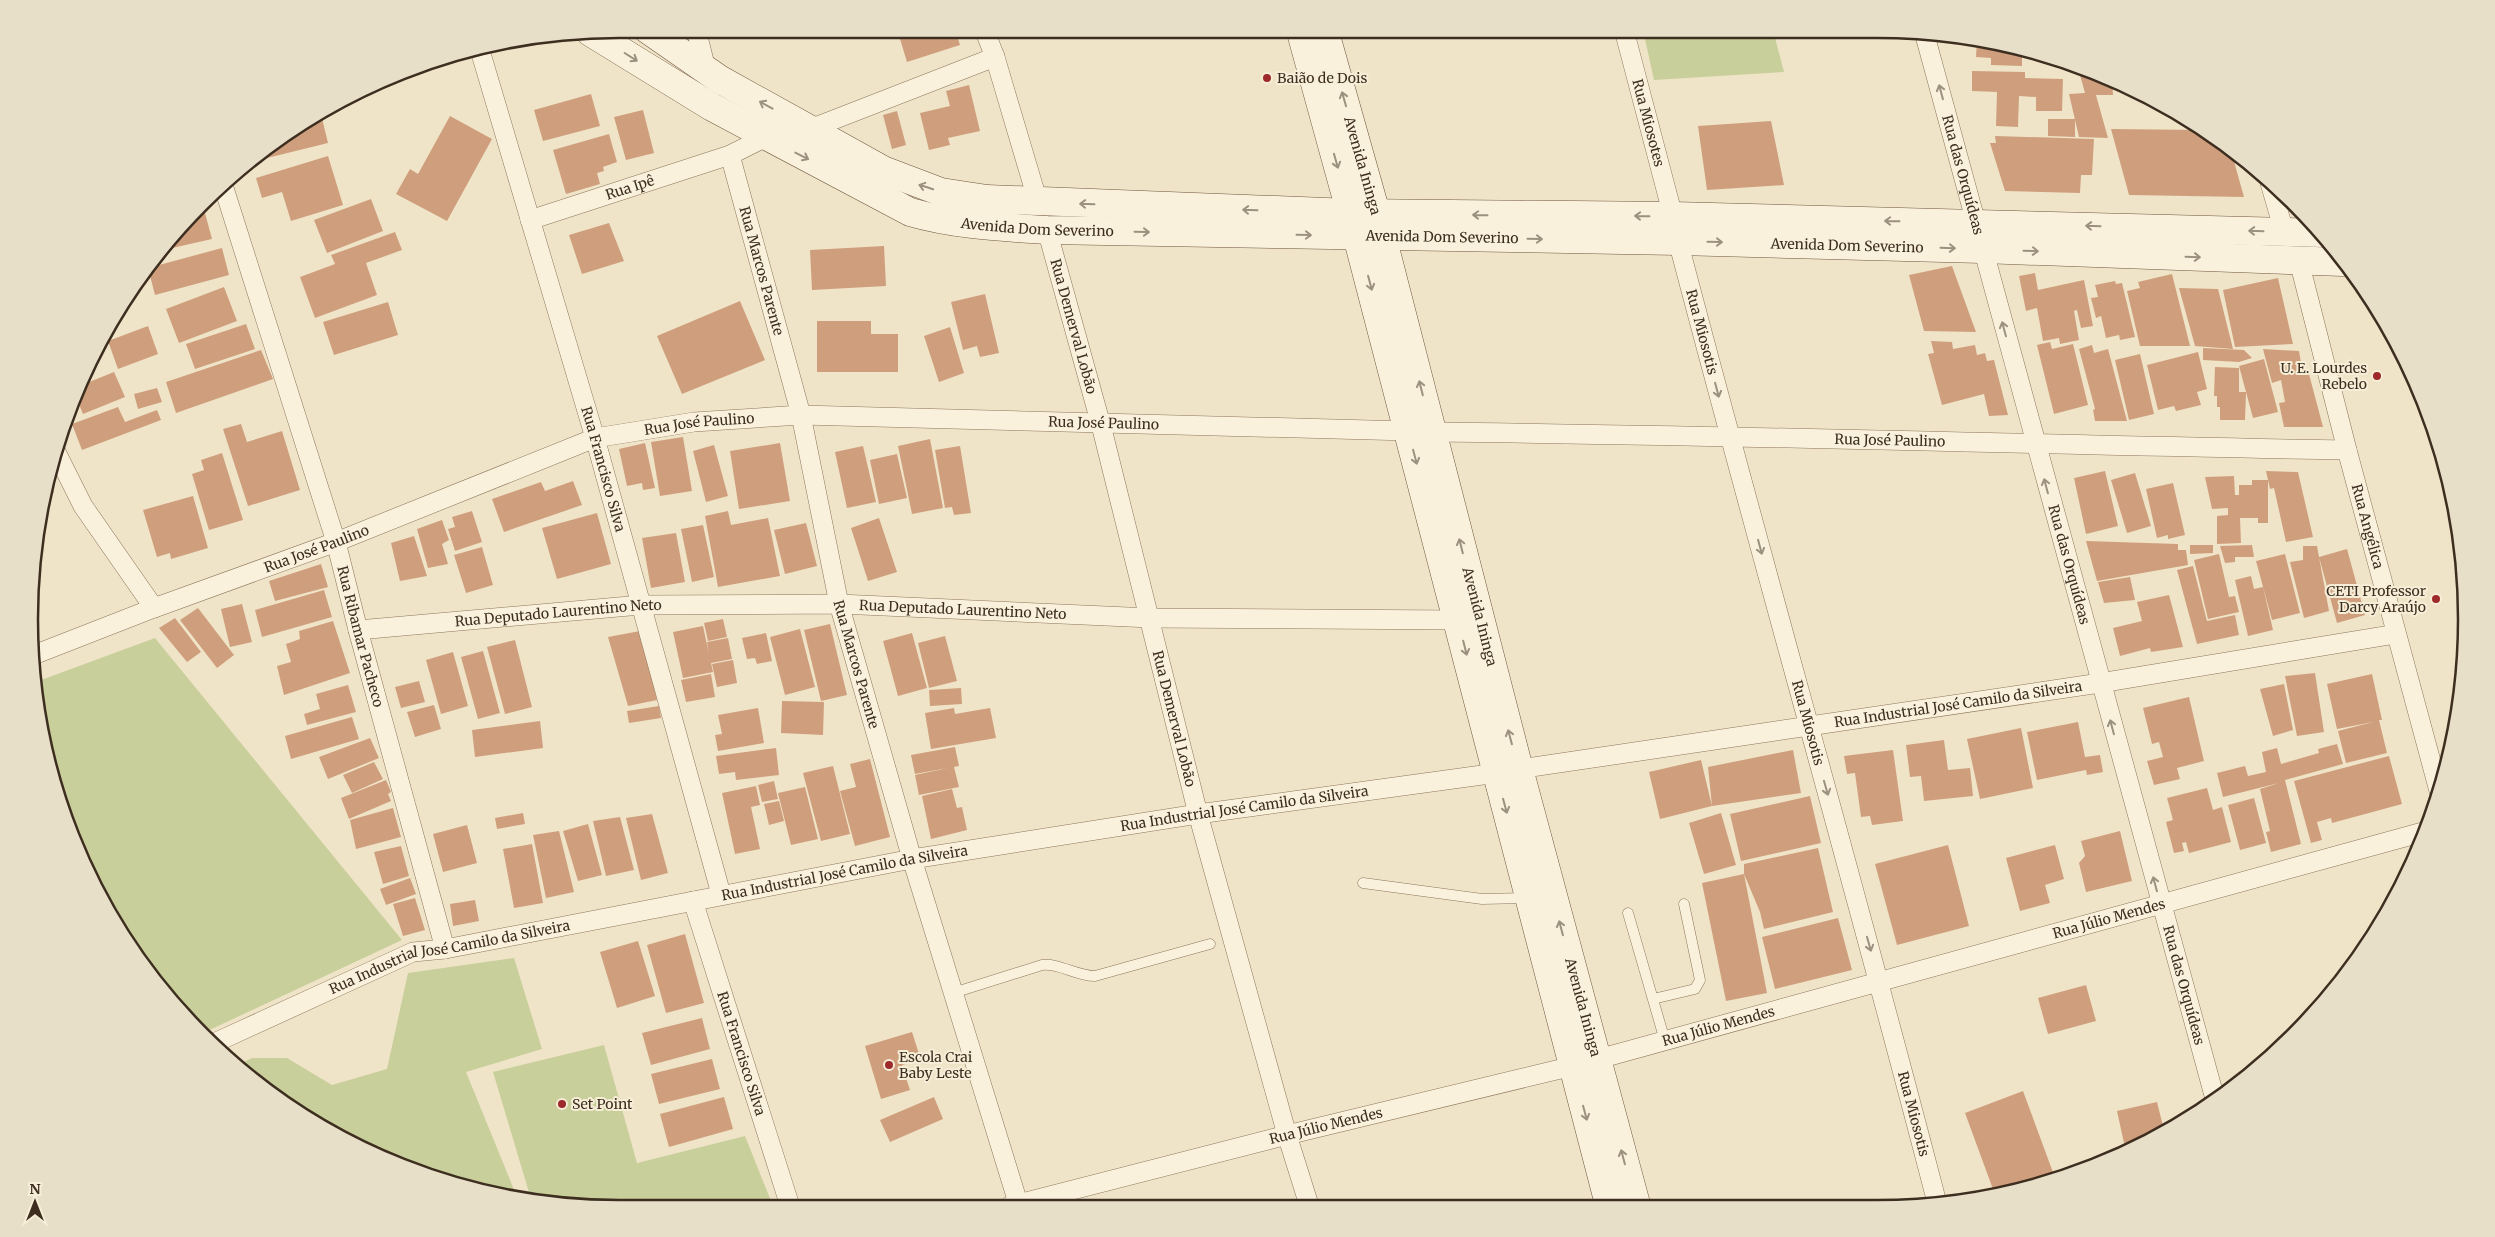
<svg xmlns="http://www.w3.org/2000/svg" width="2495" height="1237" viewBox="0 0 2495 1237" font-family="Merriweather,serif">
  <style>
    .green { fill: #c9cf9b }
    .building { fill: #cf9f7d }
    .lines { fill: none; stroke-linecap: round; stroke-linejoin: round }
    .service-casing { stroke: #8d765c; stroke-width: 11 }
    .minor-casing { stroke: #8d765c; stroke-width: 20 }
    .secondary-casing { stroke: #6f573f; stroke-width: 29 }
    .service { stroke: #faf1dc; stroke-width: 10 }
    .minor { stroke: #faf1dc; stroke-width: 19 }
    .secondary { stroke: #faf1dc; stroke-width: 28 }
    .oneway { stroke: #9c907e }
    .poi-dot { fill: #9e2a2b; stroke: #f7eed8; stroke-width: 2 }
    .labels { text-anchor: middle; stroke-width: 4; stroke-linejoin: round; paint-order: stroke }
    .poi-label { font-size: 14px; fill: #3d2e20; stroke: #f7eed8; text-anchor: start }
    .street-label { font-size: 14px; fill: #3d2e20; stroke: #f7eed8 }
    .rim { fill: none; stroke: #3d2e20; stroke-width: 2.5 }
  </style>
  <rect width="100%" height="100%" fill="#f0e4c8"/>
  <path class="green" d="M1643 30H1773L1784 72 1654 80Z
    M155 638 402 940 201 1034 150 977 90 880 60 808 34 696 33 683Z
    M514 958 542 1049 466 1072 517 1197 466 1188 358 1148 291 1109 237 1065 252 1058H287L332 1085 387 1069 408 973Z
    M604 1045 637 1163 745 1136 773 1206 580 1207 531 1199 493 1072Z"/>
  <path class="building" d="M897 29H955L960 45 907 62Z
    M1977 40 2022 48V66L1991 65V58L1976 57Z
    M2078 67 2112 80 2113 95H2096L2108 138 2079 137 2069 94 2085 93 2080 75 2091 74 2079 73Z
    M1972 71 2025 72V78L2063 79 2062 111H2036V97L2019 96 2018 127 1996 126 1997 92 1972 91Z
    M969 85 980 131 948 138 950 145 929 150 920 113 950 106 946 91Z
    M591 94 600 126 543 141 534 110Z
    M320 110 328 143 259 160 257 153 259 151Z
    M643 110 654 153 626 160 614 117Z
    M897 111 906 145 892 149 883 115Z
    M450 116 492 139 447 221 396 194 410 169 418 174Z
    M2048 119H2075V137L2048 136Z
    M1771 121 1784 185 1707 190 1698 126Z
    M2111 129 2202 130 2230 147 2244 197 2129 195Z
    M609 134 617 162 603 167 604 171 597 173 600 184 566 194 553 150Z
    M1995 136 2094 139 2092 175H2081L2080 193 2005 191 1990 143H1996Z
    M328 156 343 205 291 221 282 192 262 198 256 178Z
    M371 199 383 231 327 253 314 220Z
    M205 213 212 239 159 251 175 229 189 217Z
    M609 223 624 261 582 274 569 235Z
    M395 232 402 250 366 263 377 295 315 318 300 277 335 264 331 255Z
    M884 246 886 286 812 290 810 250Z
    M222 248 229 275 155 295 148 268Z
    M1952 266 1976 332 1924 331 1909 275Z
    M2035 273 2038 290 2084 280 2093 326 2081 328 2077 310 2074 311 2079 340 2060 344 2059 338 2043 341 2037 308 2026 311 2019 276Z
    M2172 274 2190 346H2140L2127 291 2140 288 2138 282Z
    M2278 278 2293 344 2235 347 2223 290Z
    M2115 281 2116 284 2122 283 2135 337 2120 340 2119 335 2106 338 2101 316 2096 318 2091 298 2098 297 2095 285Z
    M224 287 237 321 179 343 166 309Z
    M2179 288 2218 289 2233 349 2195 346Z
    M985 294 999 353 980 357 977 346 963 350 951 302Z
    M740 301 765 360 682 394 657 336Z
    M388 302 398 335 334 355 323 322Z
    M817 321H871V334H898V372H817Z
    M246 324 255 349 195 369 186 344Z
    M148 326 158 354 118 369 108 341Z
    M950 327 964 373 939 382 924 336Z
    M1931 341 1952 342 1953 349 1975 345 1977 355 1985 353 1987 361 1994 360 2008 415 1989 416 1984 394 1942 405 1928 354 1934 353Z
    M2050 342 2052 349 2073 344 2088 405 2054 414 2037 345Z
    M2092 345 2094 353 2108 349 2127 421H2095L2093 410 2095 409 2079 349Z
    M2203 348 2244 350 2252 358 2239 362 2203 360Z
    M2263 349 2299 351 2303 375 2309 374 2323 427H2284L2279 403 2285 402 2281 380 2272 383Z
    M261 350 273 379 176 413 166 382Z
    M2198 352 2207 389 2197 392 2201 405 2176 411 2174 406 2158 410 2147 365Z
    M2140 354 2154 414 2129 420 2115 360Z
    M2264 359 2278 412 2253 418 2239 366Z
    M2215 367 2239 368V392H2246L2245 420H2220V407H2217V396H2214Z
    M114 372 125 397 83 414 74 392 77 387Z
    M157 388 162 402 138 409 134 394Z
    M118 407 125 422 157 410 161 420 82 450 72 424Z
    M241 424 247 442 282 431 300 490 248 506 223 429Z
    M683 437 692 491 660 496 651 442Z
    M930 439 943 508 912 514 898 446Z
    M645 443 655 488 643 490 642 483 627 486 619 449Z
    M780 443 790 501 739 509 730 451Z
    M714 445 728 496 706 502 693 451Z
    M863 446 876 502 847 508 835 452Z
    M960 446 971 513 954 515 952 507 945 508 935 450Z
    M222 453 243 520 209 530 192 474 204 470 201 460Z
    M897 454 907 498 879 504 870 460Z
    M2105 471 2118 526 2086 534 2074 478Z
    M2266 471 2298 472 2313 537 2286 542 2274 488 2270 489Z
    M2135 473 2151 526 2127 533 2111 480Z
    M2234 476 2235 495H2239V507V485H2252V480H2268V523H2258V518H2240L2241 543 2217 544V516L2228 515V508L2212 509 2205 477Z
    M48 479 54 492 42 498Z
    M573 481 582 505 504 532 492 499 541 482 545 491Z
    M2173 483 2185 535 2168 539V535L2157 538 2146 489Z
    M193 496 208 548 171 559 170 553 157 557 143 510Z
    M472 511 482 542 455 551 448 529 455 527 452 517Z
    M728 511 731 525 768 518 780 576 718 587 705 516Z
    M597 513 611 564 557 579 542 528Z
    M879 518 897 572 868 581 851 528Z
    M442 520 449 540 442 544 448 564 428 568 417 529Z
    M806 523 817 566 785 574 774 530Z
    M703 525 714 577 692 582 681 529Z
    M676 533 685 582 651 588 642 538Z
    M414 536 427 576 400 581 391 543Z
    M2086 541 2178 544V550H2186L2188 565 2097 581Z
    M2190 545H2213V553L2190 554Z
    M2252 545 2254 557H2235V562L2225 563 2220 546Z
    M2303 546H2317L2329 611 2304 618 2290 562 2303 560Z
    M482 547 493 585 466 593 454 555Z
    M2347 549 2365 615 2337 623 2319 557Z
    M2219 554 2229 597 2235 596 2239 612 2208 619 2194 560Z
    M2285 554 2300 613 2272 620 2256 561Z
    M321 564 328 587 275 601 269 581Z
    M2193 566 2207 621 2235 615 2239 635 2197 644 2177 570Z
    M2251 576 2254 589 2263 587 2273 630 2248 636 2235 580Z
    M2130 577 2135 600 2104 603 2098 582Z
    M324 590 332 617 262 637 255 610Z
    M2169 595 2183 647 2151 652 2150 648 2120 656 2113 628 2142 621 2137 602Z
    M242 604 252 642 230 647 221 609Z
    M198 608 234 655 217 668 180 620Z
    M175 618 201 652 187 662 159 628Z
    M723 619 727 637 708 641 704 623Z
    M333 621 350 673 284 695 277 666 291 662 286 644 300 639 299 631Z
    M830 624 847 695 821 701 804 630Z
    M703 626 709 654 707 642 728 638 732 659 711 663 713 672 683 678 673 632Z
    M800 629 815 687 785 695 770 637Z
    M640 631 657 700 628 706 608 637Z
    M766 633 772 661 757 664 755 658 747 659 742 638Z
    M912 633 927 688 898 696 883 641Z
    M945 636 957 681 929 688 918 643Z
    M515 640 532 707 505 714 487 647Z
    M483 651 500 713 478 719 461 657Z
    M453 652 468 706 441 714 426 660Z
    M733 660 737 683 717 687 712 664Z
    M2315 673 2324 732 2297 736 2285 676Z
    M711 674 715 697 686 702 681 680Z
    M2372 674 2382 720H2379L2387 753 2346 763 2338 731 2373 722 2337 729 2327 684Z
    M419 681 425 702 401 708 395 687Z
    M2284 684 2293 730 2273 736 2260 689Z
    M348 685 356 712 307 725 304 714 320 709 316 694Z
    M961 688 962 704 930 706 929 690Z
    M2189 697 2204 761 2177 768 2180 779 2154 785 2147 761 2163 757 2159 742 2152 744 2143 708Z
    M782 701 824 702 823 735 781 733Z
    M434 705 441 729 415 737 407 712Z
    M659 706 661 718 629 723 627 711Z
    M758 708 764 743 718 751 715 735 722 734 718 715Z
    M954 708 955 714 990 708 996 738 931 749 925 713Z
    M352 717 359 739 291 759 285 736Z
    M540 721 543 748 475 757 472 730Z
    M2078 722 2085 757 2100 755 2103 772 2087 775 2086 770 2037 780 2027 732Z
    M2021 728 2033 788 1980 799 1967 739Z
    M370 738 379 758 328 779 319 757Z
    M1944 740 1948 770 1970 768 1973 796 1924 801 1921 776 1910 777 1906 745Z
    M2337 744 2343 764 2285 780 2301 844 2271 852 2266 832 2270 831 2260 789 2279 783 2223 797 2217 773 2245 766 2248 776 2266 772 2262 752 2277 748 2281 764 2319 753 2318 749Z
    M955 747 959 766 954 767 959 787 919 795 915 775 948 768 915 774 911 755Z
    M776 748 779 775 736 780 735 772 719 774 716 756Z
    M1793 750 1801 793 1712 806 1708 767Z
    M1893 750 1903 821 1872 825 1870 816 1861 817 1855 773 1847 774 1844 756Z
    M2389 756 2402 804 2332 823 2331 818 2317 822 2322 840 2311 843 2294 781Z
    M870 759 890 837 855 846 840 791 856 787 850 764Z
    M1701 760 1712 806 1660 819 1649 772Z
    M374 762 383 779 352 793 343 775Z
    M833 766 850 834 821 841 803 773Z
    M386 780 391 792 388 794 391 801 349 819 341 798Z
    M774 781 778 799 762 802 758 785Z
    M756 786 760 805 751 807 760 849 735 854 722 793Z
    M805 787 818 839 791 845 778 793Z
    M2207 788 2213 810 2222 807 2231 842 2189 853 2186 842 2182 843 2184 851 2174 853 2166 822 2173 820 2167 798Z
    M952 789 957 808 962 807 967 830 931 839 922 796Z
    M1810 796 1821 843 1741 861 1730 814Z
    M2254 798 2266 843 2240 850 2228 805Z
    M779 801 784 821 769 825 764 804Z
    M393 808 401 837 356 849 350 820Z
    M523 813 525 824 497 829 495 818Z
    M1721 813 1736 865 1704 874 1689 823Z
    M652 814 668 873 641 880 626 818Z
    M620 817 634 870 606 876 593 821Z
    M588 824 602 875 578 881 563 831Z
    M467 825 477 863 443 872 433 834Z
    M559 831 574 892 546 898 533 835Z
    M2120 831 2132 881 2086 892 2079 863 2085 856 2081 841Z
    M532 844 543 903 514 908 503 849Z
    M1948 845 1969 926 1897 945 1875 864Z
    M2055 845 2064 879 2045 885 2050 903 2020 911 2006 858Z
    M401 846 409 876 383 884 374 852Z
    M1818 848 1833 912 1764 929 1760 912 1744 874V864Z
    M1744 874 1767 993 1726 1001 1702 883Z
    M410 878 416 894 386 905 380 889Z
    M415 898 425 930 403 936 393 904Z
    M475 900 479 921 453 926 450 904Z
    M1838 918 1852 970 1775 989 1762 937Z
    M685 934 704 1003 666 1013 647 945Z
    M638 941 655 996 617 1008 600 952Z
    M2086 985 2096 1021 2048 1034 2038 998Z
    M702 1018 710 1049 651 1065 642 1033Z
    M912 1032 921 1060 902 1065 910 1090 881 1099 865 1046Z
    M712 1059 720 1089 659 1104 651 1074Z
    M2023 1091 2054 1175 1994 1192 1965 1113Z
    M724 1097 733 1129 669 1147 660 1114Z
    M934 1097 943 1119 890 1142 880 1120Z
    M2157 1102 2164 1130 2152 1136 2124 1143 2117 1111Z"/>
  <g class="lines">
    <g class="service-casing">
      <path id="service" d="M1363 883 1482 899 1528 898
        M1628 913 1665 1041
        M953 993 1042 965C1060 963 1076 976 1095 976L1210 944
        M1653 999 1695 989 1700 980 1684 904"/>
    </g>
    <g class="minor-casing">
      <g id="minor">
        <path d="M696 29 706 69"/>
        <path d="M984 29 995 57 1038 202"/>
        <path id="s1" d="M1624 30 1673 216"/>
        <path id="s2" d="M1924 32 2215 1099"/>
        <path id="s3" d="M479 47 595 438 721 894"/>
        <path d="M810 129 995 57"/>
        <path id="s4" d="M730 155 801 415 839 604 912 859 1019 1206"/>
        <path d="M2270 183 2284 231"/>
        <path id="s5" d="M223 185 336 542 358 630 445 949"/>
        <path id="s6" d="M530 220 730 155 766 137"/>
        <path id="s7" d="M1047 230 1101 425 1198 814 1287 1135 1309 1205"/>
        <path id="s8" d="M1678 241C1762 562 1854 882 1937 1203"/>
        <path id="s9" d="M2299 261 2347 450 2439 791"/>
        <path id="s10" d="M1432 432C1737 435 2042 445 2347 450"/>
        <path d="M56 452 83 506 154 608"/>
        <path id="s11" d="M358 630 641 605 839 604 1151 618 1458 620 1468 618"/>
        <path id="s12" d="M31 656 154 608 336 542 595 438 694 422 801 415 1408 431"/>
        <path id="s13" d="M1519 769 2100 683 2396 634"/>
        <path id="s14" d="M693 901 790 1206"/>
        <path id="s15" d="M212 1044 413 952 445 949 912 859 1198 814 1497 773"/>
        <path id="s16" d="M1010 1206 1287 1135 1573 1066 2423 832"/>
      </g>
    </g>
    <g class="secondary-casing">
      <g id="secondary">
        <path d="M647 29 719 79 883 170 941 192 987 199 1351 213 1673 216 2322 233"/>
        <path d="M1300 29 1357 236 1609 1204"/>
        <path id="s17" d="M1324 29 1376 213 1519 769 1636 1204"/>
        <path id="s18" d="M590 32 712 107 910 212C955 225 1000 227 1047 230L1678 241 1982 249 2343 262"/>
      </g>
    </g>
    <use href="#service" class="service"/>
    <use href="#minor" class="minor"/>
    <use href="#secondary" class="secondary"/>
  </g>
  <defs><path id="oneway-shaft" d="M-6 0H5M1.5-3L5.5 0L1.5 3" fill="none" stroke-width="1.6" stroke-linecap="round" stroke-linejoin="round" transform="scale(1.25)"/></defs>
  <g class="oneway">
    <use href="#oneway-shaft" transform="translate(631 57) rotate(32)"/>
    <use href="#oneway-shaft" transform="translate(1941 92) rotate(-105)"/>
    <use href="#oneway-shaft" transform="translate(1344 99) rotate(-106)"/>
    <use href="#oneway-shaft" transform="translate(766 105) rotate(-151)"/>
    <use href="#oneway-shaft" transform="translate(802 156) rotate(27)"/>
    <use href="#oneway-shaft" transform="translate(1336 161) rotate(74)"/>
    <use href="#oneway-shaft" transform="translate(926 187) rotate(-162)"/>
    <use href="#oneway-shaft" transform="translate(1087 204) rotate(-178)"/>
    <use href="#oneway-shaft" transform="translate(1250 210) rotate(-178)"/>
    <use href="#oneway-shaft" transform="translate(1480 215) rotate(-179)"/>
    <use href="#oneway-shaft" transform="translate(1642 216) rotate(-179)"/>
    <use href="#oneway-shaft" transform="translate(1892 221) rotate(-179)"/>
    <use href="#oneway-shaft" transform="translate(2093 226) rotate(-178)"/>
    <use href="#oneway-shaft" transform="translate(2256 231) rotate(-178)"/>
    <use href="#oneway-shaft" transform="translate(1142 232) rotate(1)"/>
    <use href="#oneway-shaft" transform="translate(1304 235) rotate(1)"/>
    <use href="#oneway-shaft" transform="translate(1535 239) rotate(1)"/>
    <use href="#oneway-shaft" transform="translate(1715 242) rotate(1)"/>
    <use href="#oneway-shaft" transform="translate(1948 248) rotate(2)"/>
    <use href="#oneway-shaft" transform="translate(2031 251) rotate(2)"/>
    <use href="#oneway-shaft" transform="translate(2193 257) rotate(2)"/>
    <use href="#oneway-shaft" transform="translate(1370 283) rotate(75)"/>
    <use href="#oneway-shaft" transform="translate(2004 329) rotate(-105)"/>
    <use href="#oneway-shaft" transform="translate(1421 388) rotate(-104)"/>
    <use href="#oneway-shaft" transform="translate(1717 390) rotate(75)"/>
    <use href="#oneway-shaft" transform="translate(1415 457) rotate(75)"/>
    <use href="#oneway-shaft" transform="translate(2046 486) rotate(-105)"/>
    <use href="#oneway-shaft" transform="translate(1461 546) rotate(-104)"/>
    <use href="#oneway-shaft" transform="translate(1760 547) rotate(75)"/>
    <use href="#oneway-shaft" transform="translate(1465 648) rotate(76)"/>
    <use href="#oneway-shaft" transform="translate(2112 727) rotate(-105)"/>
    <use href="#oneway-shaft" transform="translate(1510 737) rotate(-105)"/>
    <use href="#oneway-shaft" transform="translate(1826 788) rotate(74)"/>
    <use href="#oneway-shaft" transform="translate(1505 806) rotate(75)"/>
    <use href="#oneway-shaft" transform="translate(2155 884) rotate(-105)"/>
    <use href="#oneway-shaft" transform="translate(1561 928) rotate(-105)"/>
    <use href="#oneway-shaft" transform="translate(1869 944) rotate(74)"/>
    <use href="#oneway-shaft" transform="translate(1585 1113) rotate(75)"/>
    <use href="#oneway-shaft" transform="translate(1623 1157) rotate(-105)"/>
  </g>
  <g class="poi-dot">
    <circle cx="1267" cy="78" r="5"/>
    <circle cx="2377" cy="376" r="5"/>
    <circle cx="2436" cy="599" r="5"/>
    <circle cx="889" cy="1065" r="5"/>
    <circle cx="562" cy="1104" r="5"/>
  </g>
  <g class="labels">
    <g class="poi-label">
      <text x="1277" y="83">Baião de Dois</text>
      <text x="2367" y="373" text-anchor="end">U. E. Lourdes<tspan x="2367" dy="16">Rebelo</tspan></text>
      <text x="2426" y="596" text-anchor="end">CETI Professor<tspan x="2426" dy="16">Darcy Araújo</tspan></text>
      <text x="899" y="1062">Escola Crai<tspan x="899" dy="16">Baby Leste</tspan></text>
      <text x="572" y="1109">Set Point</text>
    </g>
    <g class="street-label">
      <text dy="5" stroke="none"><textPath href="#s1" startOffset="96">Rua Miosotes</textPath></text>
      <text dy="5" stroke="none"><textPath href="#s17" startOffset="142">Avenida Ininga</textPath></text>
      <text dy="5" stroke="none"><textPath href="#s2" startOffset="148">Rua das Orquídeas</textPath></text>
      <text dy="5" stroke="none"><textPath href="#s6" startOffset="105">Rua Ipê</textPath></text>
      <text dy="5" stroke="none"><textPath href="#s18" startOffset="496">Avenida Dom Severino</textPath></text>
      <text dy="5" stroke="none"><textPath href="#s18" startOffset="901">Avenida Dom Severino</textPath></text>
      <text dy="5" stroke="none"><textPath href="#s18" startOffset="1306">Avenida Dom Severino</textPath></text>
      <text dy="5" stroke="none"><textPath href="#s4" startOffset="120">Rua Marcos Parente</textPath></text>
      <text dy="5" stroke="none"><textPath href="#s7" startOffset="100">Rua Demerval Lobão</textPath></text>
      <text dy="5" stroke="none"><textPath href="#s8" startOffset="94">Rua Miosotis</textPath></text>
      <text dy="5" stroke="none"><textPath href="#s12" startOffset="710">Rua José Paulino</textPath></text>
      <text dy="5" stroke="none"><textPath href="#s12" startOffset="1115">Rua José Paulino</textPath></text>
      <text dy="5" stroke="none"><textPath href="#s10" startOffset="458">Rua José Paulino</textPath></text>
      <text dy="5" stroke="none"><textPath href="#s3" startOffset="440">Rua Francisco Silva</textPath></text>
      <text dy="5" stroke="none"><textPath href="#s9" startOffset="274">Rua Angélica</textPath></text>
      <text dy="5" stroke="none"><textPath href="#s12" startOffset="305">Rua José Paulino</textPath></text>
      <text dy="5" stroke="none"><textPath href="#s2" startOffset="552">Rua das Orquídeas</textPath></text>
      <text dy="5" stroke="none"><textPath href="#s11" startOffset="606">Rua Deputado Laurentino Neto</textPath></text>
      <text dy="5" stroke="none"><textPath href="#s11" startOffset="201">Rua Deputado Laurentino Neto</textPath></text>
      <text dy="5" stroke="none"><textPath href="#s17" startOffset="608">Avenida Ininga</textPath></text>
      <text dy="5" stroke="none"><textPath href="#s5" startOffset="472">Rua Ribamar Pacheco</textPath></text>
      <text dy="5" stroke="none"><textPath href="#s4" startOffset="525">Rua Marcos Parente</textPath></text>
      <text dy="5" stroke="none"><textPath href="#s13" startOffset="444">Rua Industrial José Camilo da Silveira</textPath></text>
      <text dy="5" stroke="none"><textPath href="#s7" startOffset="505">Rua Demerval Lobão</textPath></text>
      <text dy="5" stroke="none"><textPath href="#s8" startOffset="499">Rua Miosotis</textPath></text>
      <text dy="5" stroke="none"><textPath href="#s15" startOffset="1065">Rua Industrial José Camilo da Silveira</textPath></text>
      <text dy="5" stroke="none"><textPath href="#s15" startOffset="660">Rua Industrial José Camilo da Silveira</textPath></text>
      <text dy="5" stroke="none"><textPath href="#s16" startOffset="1136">Rua Júlio Mendes</textPath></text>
      <text dy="5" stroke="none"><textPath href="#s15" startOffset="255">Rua Industrial José Camilo da Silveira</textPath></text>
      <text dy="5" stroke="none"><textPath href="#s2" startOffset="988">Rua das Orquídeas</textPath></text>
      <text dy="5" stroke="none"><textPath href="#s17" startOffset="1012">Avenida Ininga</textPath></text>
      <text dy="5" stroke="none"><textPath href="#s16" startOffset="731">Rua Júlio Mendes</textPath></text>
      <text dy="5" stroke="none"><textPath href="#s14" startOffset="160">Rua Francisco Silva</textPath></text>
      <text dy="5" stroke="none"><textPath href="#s8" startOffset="904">Rua Miosotis</textPath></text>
      <text dy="5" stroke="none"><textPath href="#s16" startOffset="326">Rua Júlio Mendes</textPath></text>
    </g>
  </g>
  <path d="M0 0H2495V1237H0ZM619 38H1877A581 581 0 0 1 2458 619V619A581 581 0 0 1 1877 1200H619A581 581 0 0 1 38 619V619A581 581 0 0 1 619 38Z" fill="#e8dfc9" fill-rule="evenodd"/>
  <path class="rim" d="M619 38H1877A581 581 0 0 1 2458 619V619A581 581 0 0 1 1877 1200H619A581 581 0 0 1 38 619V619A581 581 0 0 1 619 38Z"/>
  <g transform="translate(35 1202)" stroke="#f7eed8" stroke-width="4" paint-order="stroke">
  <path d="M0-4L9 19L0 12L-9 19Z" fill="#3d2e20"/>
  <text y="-8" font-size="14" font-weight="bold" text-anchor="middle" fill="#3d2e20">N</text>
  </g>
</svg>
